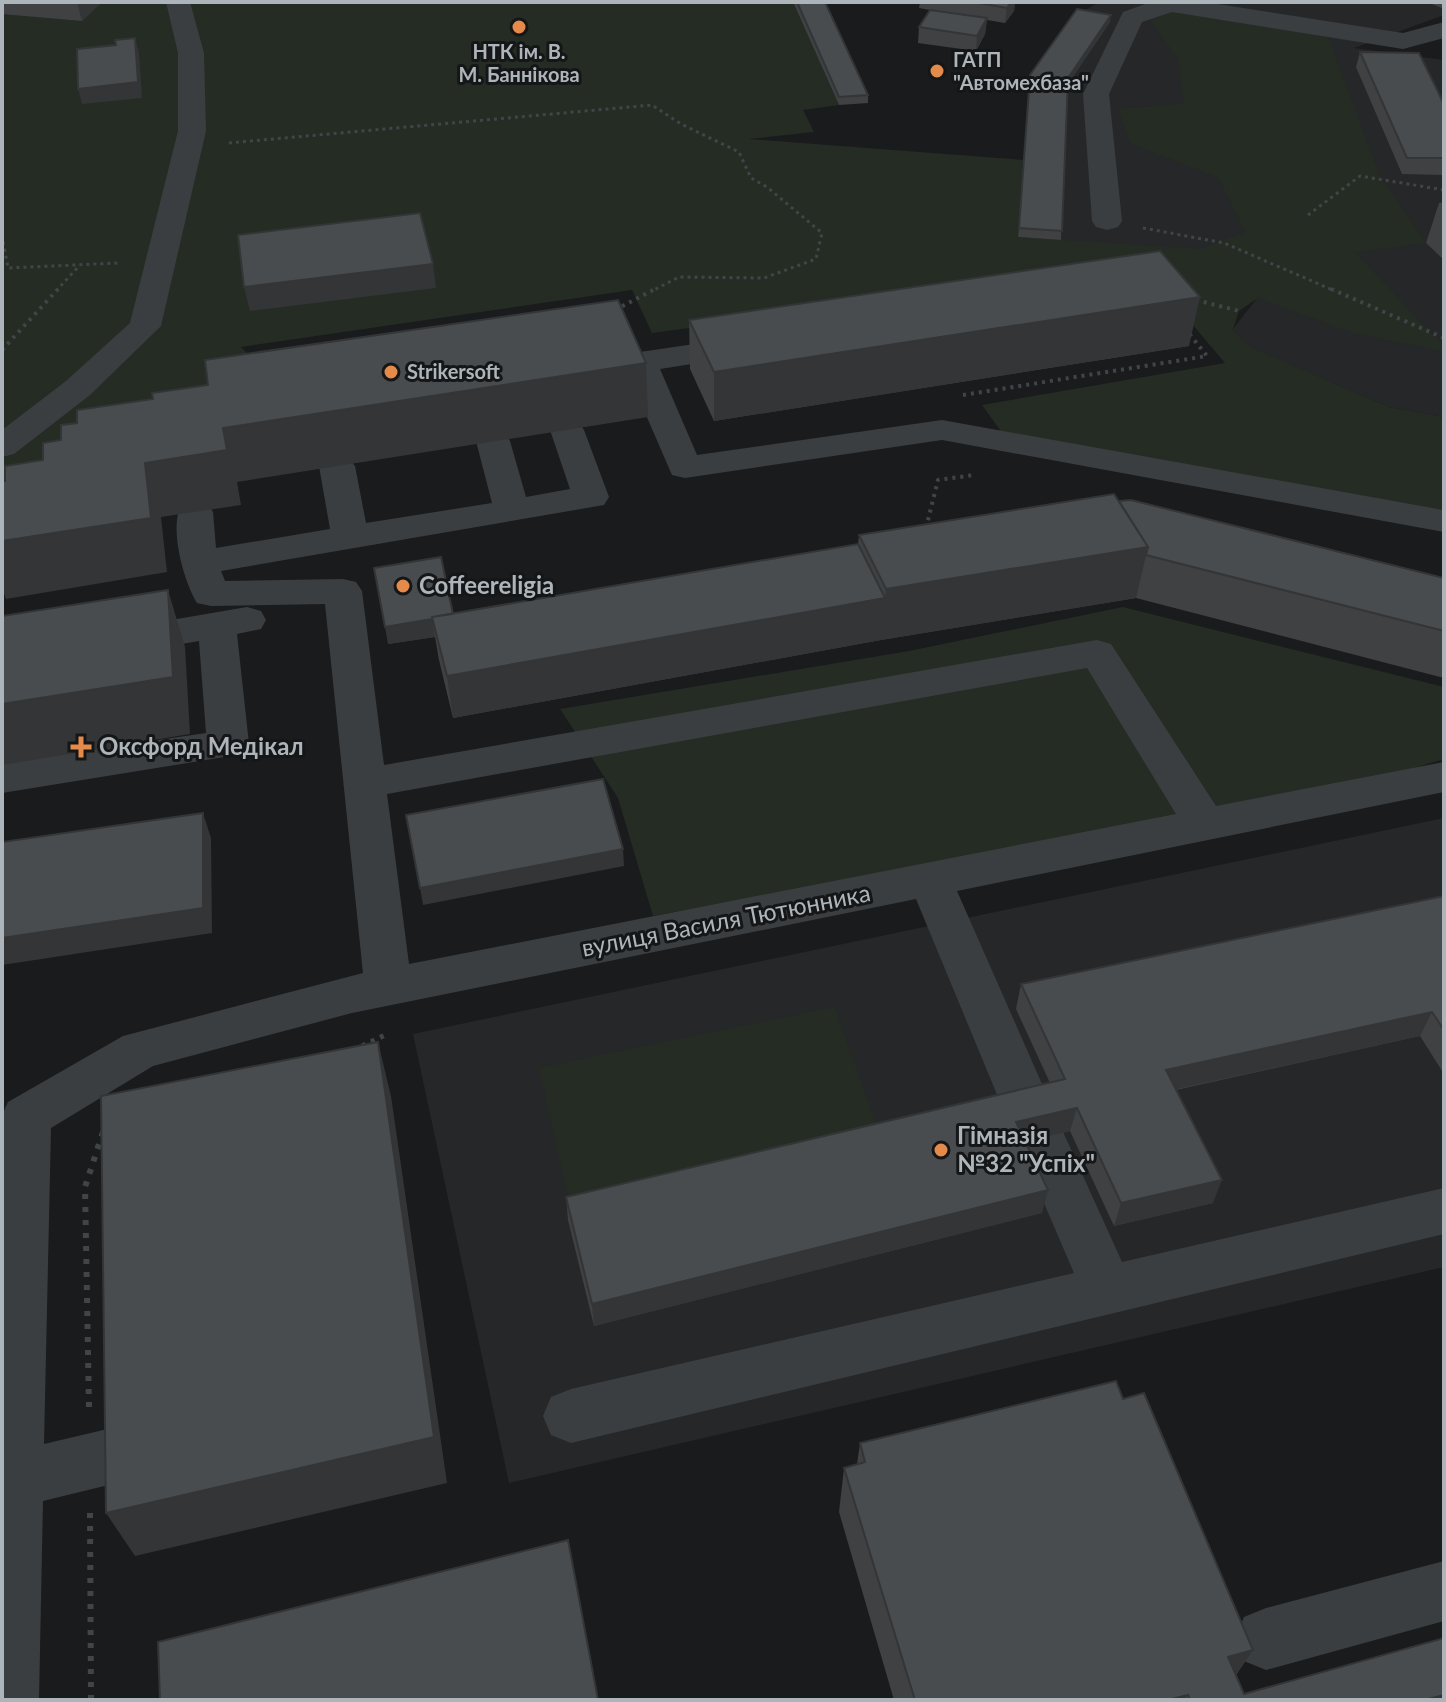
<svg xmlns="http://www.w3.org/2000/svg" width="1446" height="1702" viewBox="0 0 1446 1702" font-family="Lato,sans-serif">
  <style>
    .built { fill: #262729 }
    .green { fill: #252c24 }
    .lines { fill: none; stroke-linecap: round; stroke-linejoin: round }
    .path-far3 { stroke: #414548; stroke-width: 3; stroke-dasharray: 3 4; stroke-linecap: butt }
    .path-far2 { stroke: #414548; stroke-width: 4; stroke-dasharray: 3 5; stroke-linecap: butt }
    .path-far1 { stroke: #414548; stroke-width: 5; stroke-dasharray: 4 6; stroke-linecap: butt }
    .path { stroke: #414548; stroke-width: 6; stroke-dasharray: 5 8; stroke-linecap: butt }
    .minor { fill: #3b3e41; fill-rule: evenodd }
    .wall { fill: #3f4143 }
    .shaded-wall { fill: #333537 }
    .building { fill: #494c4e; stroke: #333537; stroke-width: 2 }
    .poi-dot { fill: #e48a4a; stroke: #151617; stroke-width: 3 }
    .labels { text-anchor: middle; stroke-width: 6; stroke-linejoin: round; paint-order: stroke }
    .far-poi-label { font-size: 20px; font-weight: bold; fill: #aeb5ba; stroke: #151617; text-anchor: start }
    .poi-label { font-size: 24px; font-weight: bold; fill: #aeb5ba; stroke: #151617; text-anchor: start }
    .street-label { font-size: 24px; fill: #aeb5ba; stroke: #151617 }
  </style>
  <rect width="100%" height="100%" fill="#1a1b1c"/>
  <path class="built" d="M1099 2H1427L1444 9V15L1354 48 1444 60V417L1389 407 1247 346 1233 329 1274 277 1061 240 1067 85 1109 23 1076 16Z
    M1444 818V1267L509 1483 413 1034Z"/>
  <path class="green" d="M2 2H793L839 105 803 110 814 132 749 139 1023 160 1018 237 1200 249 1245 232 1219 178 1130 143 1118 109 1184 104 1178 59 1150 20 1175 10 1328 36 1380 177 1426 243 1355 252 1444 347V351L1356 334 1258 298 1239 311 1233 329 1248 346 1389 407 1444 417V510L1043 440 1005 437 982 405 1225 363 1143 266 652 333 632 290 241 347 256 362 118 439 2 479Z
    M1123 607 1444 687V759L1357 785 653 916 618 798 560 709 909 651Z
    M834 1007 879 1132 569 1200 539 1068Z"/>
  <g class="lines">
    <path class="path-far3" d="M229 143 652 105 681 124 739 152 751 178 767 187 822 233 816 259 764 278 679 277 652 291
      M1308 215 1360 176 1444 190
      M1143 228 1224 243 1335 291
      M2 235 8 268 118 263
      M56 291 79 266"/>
    <path class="path-far2" d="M1331 289 1444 338
      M1196 300 1239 311
      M615 310 655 289
      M2 350 58 289
      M963 395 1207 356 1187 331
      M926 528 938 480 974 475"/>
    <path class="path-far1" d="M362 1046 385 1035"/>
    <path class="path" d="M89 1407 85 1187 103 1132
      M90 1513 91 1700"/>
    <path class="minor" d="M166 2H190L204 53 206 131 161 326 90 395 14 454 2 457V430L66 381 130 323 178 131V53Z
      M1151 2H1205L1403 33 1444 22V38L1403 49 1172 12 1142 22 1109 94 1122 221 1118 227 1107 230 1096 227 1092 221 1083 94 1123 12Z
      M749 336 761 339 765 346 761 353 660 369 697 455 942 420 1444 510V532L942 440 685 478 672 475 623 362 628 355 640 352Z
      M567 420 579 423 584 430 609 497 604 505 221 571 225 581 343 579 356 582 362 591 384 765 1097 640 1111 644 1216 806 1444 762V792L957 891 1053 1109 1048 1119 1059 1123 1122 1262 1444 1188V1234L571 1443 551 1435 543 1416 551 1397 571 1389 1074 1273 1016 1138 1021 1127 1010 1124 1003 1109 916 899 352 1013 153 1066 51 1128 44 1444 133 1423 153 1431 162 1451 153 1471 133 1479 43 1501 39 1700H2V1115L8 1102 123 1036 363 973 325 604 211 606 197 603C184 582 168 526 182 504L195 501 208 504 213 512 216 548 330 529 319 466 325 459 337 455 349 459 355 466 366 523 492 503 476 441 481 434 493 431 505 434 510 441 526 497 570 489 550 430 555 423ZM1087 668 1176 814 409 964 387 794Z
      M247 607 261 611 266 620 261 629 237 634 249 744 243 754 2 793V763L206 733 199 641 2 675V649Z
      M1444 1561V1621L1266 1670 1244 1661 1235 1639 1244 1617 1266 1608Z"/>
  </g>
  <path class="wall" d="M2 2H102L82 21 2 14Z
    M793 2H825L868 95V103L839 105Z
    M920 2H1015L1014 11 1005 23 987 20 985 34 976 51 918 43 919 27 940 12 919 8Z
    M1427 2H1444V9Z
    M1110 22 1068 84 1061 240 1018 237 1029 83Z
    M1360 52 1444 104V175L1402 174 1356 67Z
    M1444 202V260L1426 243 1439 203Z
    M689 320 1189 346 714 421 690 369Z
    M1119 501 1444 578V678L1136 598 881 640 453 718 439 660 435 637 388 644 453 614 858 544 859 535Z
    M1444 896V1074L1420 1036 1176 1090 1213 1203 1114 1226 1070 1131 1026 1142 1042 1213 594 1326 568 1220 566 1197 1050 1083 1016 1009 1021 984Z
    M1123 1399 1253 1650 1236 1675 1244 1694 1444 1638V1700H894L839 1512 844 1468 857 1464 860 1443Z"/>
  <path class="shaded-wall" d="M77 2H102L82 21Z
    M1011 2H1015L1014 11 1005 23 1007 8Z
    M1111 15 1110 22 1067 85 1068 78Z
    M987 18 985 34 976 51 977 36Z
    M135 38 139 53 142 98 82 104 78 89Z
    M433 264 436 288 250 311 244 287Z
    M1200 297 1189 346 714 421V372Z
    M646 363 648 417 237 482 241 505 161 517 167 572 6 599 2 588V541L145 463 223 428Z
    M1148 547 1136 598 881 640 453 718 447 676 885 598 886 589Z
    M168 590 185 647 190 734 2 765V704Z
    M432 619 435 637 388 644 385 627Z
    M203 813 211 838 212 933 2 965V938Z
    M623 849 624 866 423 905 420 888Z
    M1432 1012 1420 1036 1158 1093 1166 1070Z
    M378 1042 391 1096 447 1483 135 1556 106 1513Z
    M1077 1108 1070 1131 1011 1145 1016 1122Z
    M1222 1180 1213 1203 1114 1226 1121 1203Z
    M1048 1190 1042 1213 594 1326 592 1304Z
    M1253 1650 1227 1688 1228 1657Z
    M1188 1695 1184 1700H1168Z
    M1444 1695 1441 1700H1425Z"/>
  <path class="building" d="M797 2H825L868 95 839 97Z
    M973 2H1011L1007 8Z
    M1077 9 1111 15 1068 78 1062 231 1019 228 1030 75Z
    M930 10 987 18 977 36 919 27Z
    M135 38 138 82 78 89 77 49 116 45 115 40Z
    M1360 52 1419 53 1444 104V158H1407Z
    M420 213 433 264 244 287 238 235Z
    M1160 251 1200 297 714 372 689 320Z
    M618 300 646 363 223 428 227 450 145 463 151 518 2 541V481H5V466L43 460V443L61 440V425L77 423V410L153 399 152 393 208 385 205 360Z
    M1114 494 1148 547 886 589 859 535Z
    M1131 500 1444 578V631L1146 555 1148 547 1119 501Z
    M858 544 885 598 447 676 432 617Z
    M441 557 453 614 432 617V619L385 627 374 568Z
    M168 590 173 677 2 704V616Z
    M603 779 623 849 420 888 406 815Z
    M203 813V908L2 938V842Z
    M1444 896V1030L1432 1012 1166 1070 1222 1180 1121 1203 1077 1108 1016 1122 1048 1190 592 1304 566 1197 1065 1079 1021 984Z
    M378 1042 434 1437 106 1513 101 1096Z
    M1116 1381 1123 1399 1144 1393 1253 1650 1228 1657 1244 1694 1444 1638V1695L1425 1700H1190L1188 1695 1168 1700H915L844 1468 865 1462 860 1443Z
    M568 1540 598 1700H160L158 1642Z"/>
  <g class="poi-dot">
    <circle cx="519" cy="27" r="8"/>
    <circle cx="937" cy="71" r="8"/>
    <circle cx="391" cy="372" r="8"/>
    <circle cx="403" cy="586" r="8"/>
    <path d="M77 735h8v8h8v8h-8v8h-8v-8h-8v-8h8z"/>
    <circle cx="941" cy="1150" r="8"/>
  </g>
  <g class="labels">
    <g class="far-poi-label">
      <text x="519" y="59" text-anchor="middle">НТК ім. В.<tspan x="519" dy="23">М. Баннікова</tspan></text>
      <text x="953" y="67">ГАТП<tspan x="953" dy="23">"Автомехбаза"</tspan></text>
      <text x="407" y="379">Strikersoft</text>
    </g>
    <g class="poi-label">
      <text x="419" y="594">Coffeereligia</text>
      <text x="99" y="755">Оксфорд Медікал</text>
      <text x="957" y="1144">Гімназія<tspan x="957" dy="28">№32 "Успіх"</tspan></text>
    </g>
    <g class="street-label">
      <text transform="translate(726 921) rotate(-11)" y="8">вулиця Василя Тютюнника</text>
    </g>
  </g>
  <rect width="1446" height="1702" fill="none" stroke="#aeb5ba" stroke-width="8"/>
</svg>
